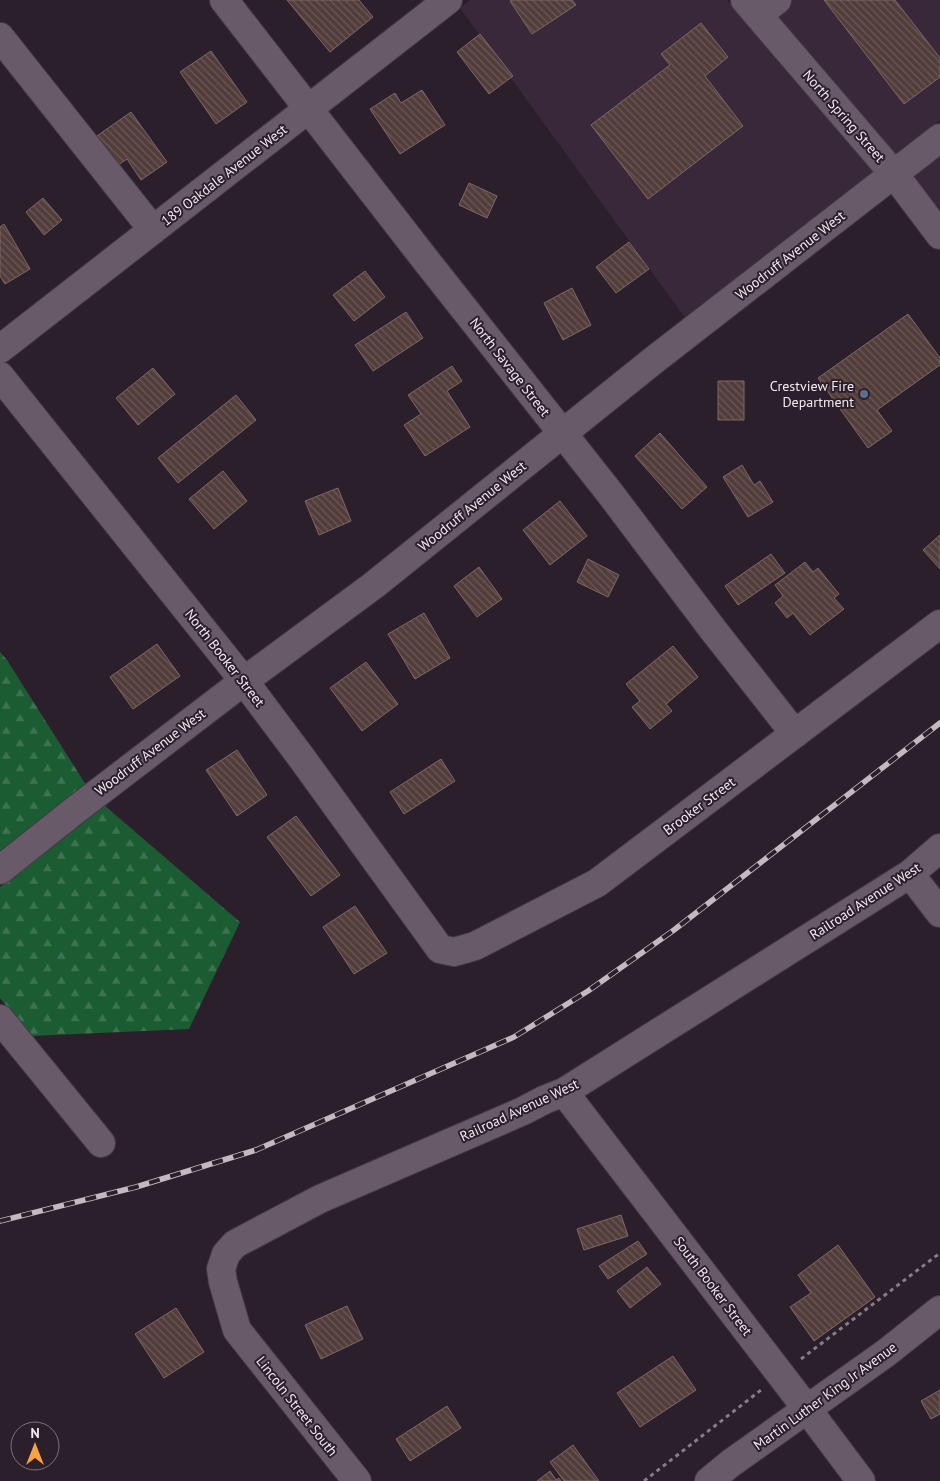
<svg xmlns="http://www.w3.org/2000/svg" width="940" height="1481" viewBox="0 0 940 1481" font-family="'PT Sans',sans-serif">
  <style>
    .built { fill: #39283a }
    .forest { fill: url(#forest-firs) }
    .building { fill: url(#building-back-hatch); stroke: #7e6864 }
    .lines { fill: none; stroke-linecap: round; stroke-linejoin: round }
    .minor-casing { stroke: #453a45; stroke-width: 30 }
    .path { stroke: #877c87; stroke-width: 3; stroke-dasharray: 4 4; stroke-linecap: butt }
    .minor { stroke: #695a69; stroke-width: 28 }
    .rail-casing { stroke: #c2b9c2; stroke-width: 5.5 }
    .rail { stroke: #2c1f2c; stroke-width: 4; stroke-dasharray: 11; stroke-linecap: butt }
    .service-dot { fill: #5c6f8a; stroke: #2c1f2c; stroke-width: 2 }
    .labels { text-anchor: middle; stroke-width: 4; stroke-linejoin: round; paint-order: stroke }
    .street-label { font-size: 14px; fill: #f2e9f2; stroke: #2c1f2c }
    .poi-label { font-size: 14px; fill: #f2e9f2; stroke: #2c1f2c; text-anchor: end }
  </style>
  <defs>
    <pattern id="forest-firs" width="22" height="20" patternUnits="userSpaceOnUse" patternTransform="scale(1.25)"><rect width="22" height="20" fill="#1b5c33"/><path d="M5 1l3.5 6h-7zM16 11l3.5 6h-7z" fill="#3d7351"/></pattern>
    <pattern id="building-back-hatch" width="6" height="6" patternUnits="userSpaceOnUse" patternTransform="scale(1.25)"><rect width="6" height="6" fill="#523d3a"/><path d="M-1 5l2 2M0 0l6 6M5-1l2 2" fill="none" stroke="#6b5957"/></pattern>
  </defs>
  <rect width="100%" height="100%" fill="#2c1f2c"/>
  <path class="built" d="M470 0H727L875 171 686 319 460 8Z
    M762 0H940V120L896 155Z
    M940 155V213L913 176Z"/>
  <path class="forest" d="M0 652 7 660 86 785 0 853Z
    M104 805 240 922 189 1029 31 1036 0 998V887Z"/>
  <path class="building" d="M287 0H359L373 17 330 52Z
    M512 0H572L576 5 532 34 510 1Z
    M824 0H895L940 58V77L904 104Z
    M701 23 728 57 705 76 743 126 648 199 591 125 670 65 661 54Z
    M480 34 513 76 489 94 457 52Z
    M211 51 247 102 216 124 180 72Z
    M422 90 445 125 400 154 370 109 395 93 401 103Z
    M131 112 167 162 141 180 127 159 115 167 94 138Z
    M469 183 497 196 487 218 459 205Z
    M43 198 62 220 44 235 26 212Z
    M4 224 30 269 5 284 0 276V227Z
    M629 242 649 269 616 293 596 267Z
    M365 271 385 297 354 321 333 295Z
    M572 288 591 325 563 340 544 303Z
    M406 312 423 338 373 371 355 345Z
    M908 314 940 358V365L877 410 892 431 868 448 818 378Z
    M452 366 462 381 447 391 470 427 425 456 404 425 421 414 408 395Z
    M153 368 175 394 138 425 116 398Z
    M718 381H744V420H718Z
    M236 395 256 420 178 483 158 458Z
    M660 433 707 487 682 509 635 456Z
    M742 465 754 485 760 481 773 502 748 517 723 477Z
    M223 471 247 501 214 529 189 499Z
    M338 488 351 521 319 535 305 501Z
    M560 501 587 536 550 565 523 530Z
    M940 535V569L923 550Z
    M771 554 785 573 738 605 725 586Z
    M588 559 619 575 608 597 577 582Z
    M805 562 813 572 818 568 839 594 834 598 844 609 810 635 793 613 787 618 775 603 783 596 775 585Z
    M479 567 502 599 477 617 454 586Z
    M424 613 450 658 415 679 388 634Z
    M157 644 180 676 133 709 110 677Z
    M673 646 698 677 666 704 672 711 650 729 632 707 640 701 626 684Z
    M366 662 398 704 362 731 330 688Z
    M237 750 267 795 237 816 206 770Z
    M441 759 455 781 404 814 390 792Z
    M296 816 340 875 311 896 267 837Z
    M355 906 387 953 354 974 323 927Z
    M621 1215 628 1236 584 1250 577 1229Z
    M638 1241 647 1254 608 1279 599 1266Z
    M838 1245 875 1297 814 1341 790 1307 811 1293 798 1275Z
    M647 1267 661 1284 630 1308 617 1291Z
    M347 1306 363 1339 321 1359 305 1325Z
    M176 1308 204 1352 164 1378 135 1334Z
    M673 1356 696 1390 640 1427 617 1393Z
    M940 1390V1414L931 1419 921 1401Z
    M447 1406 461 1428 410 1461 396 1439Z
    M573 1445 599 1481H564L550 1462Z
    M550 1471 556 1480 559 1478 561 1481H537Z"/>
  <g class="lines">
    <g class="minor-casing">
      <path id="minor" d="M224 0 428 263 609 492 714 631 795 734
        M745 0 894 174 940 235
        M758 15 777 0
        M0 37 153 230
        M0 349 448 0
        M0 376 244 681 301 757 440 949 454 952 475 946 597 883 940 624
        M0 870 74 811 244 681 374 585 654 360 940 138
        M910 874 940 913
        M0 1019 101 1143
        M564 1092 807 1409 861 1481
        M357 1481 237 1330 223 1282 221 1269 226 1254 235 1244 320 1199 523 1111 544 1100 564 1092 910 874 940 848
        M709 1481 731 1463 886 1353 940 1310"/>
    </g>
    <path class="path" d="M801 1359 940 1253
      M644 1481 761 1390"/>
    <use href="#minor" class="minor"/>
    <g class="rail-casing">
      <path id="rail" d="M0 1221 136 1187 256 1150 514 1037 588 991 674 930 940 723"/>
    </g>
    <use href="#rail" class="rail"/>
  </g>
  <circle class="service-dot" cx="864" cy="394" r="5"/>
  <g class="labels">
    <g class="street-label">
      <text transform="translate(844 116) rotate(49)" y="5">North Spring Street</text>
      <text transform="translate(224 175) rotate(-38)" y="5">189 Oakdale Avenue West</text>
      <text transform="translate(790 255) rotate(-38)" y="5">Woodruff Avenue West</text>
      <text transform="translate(510 367) rotate(52)" y="5">North Savage Street</text>
      <text transform="translate(472 506) rotate(-39)" y="5">Woodruff Avenue West</text>
      <text transform="translate(225 658) rotate(52)" y="5">North Booker Street</text>
      <text transform="translate(150 752) rotate(-37)" y="5">Woodruff Avenue West</text>
      <text transform="translate(699 806) rotate(-37)" y="5">Brooker Street</text>
      <text transform="translate(865 901) rotate(-33)" y="5">Railroad Avenue West</text>
      <text transform="translate(519 1110) rotate(-25)" y="5">Railroad Avenue West</text>
      <text transform="translate(713 1286) rotate(53)" y="5">South Booker Street</text>
      <text transform="translate(825 1396) rotate(-36)" y="5">Martin Luther King Jr Avenue</text>
      <text transform="translate(297 1406) rotate(52)" y="5">Lincoln Street South</text>
    </g>
    <g class="poi-label">
      <text x="854" y="391">Crestview Fire<tspan x="854" dy="16">Department</tspan></text>
    </g>
  </g>
  <g transform="translate(35 1446)"><circle r="24" fill="#2c1f2c" stroke="#7b707b"/>
  <path d="M0-4L9 19L0 12L-9 19Z" fill="#f6a247"/>
  <text y="-8" font-size="14" font-weight="bold" text-anchor="middle" fill="#f2e9f2">N</text>
  </g>
</svg>
